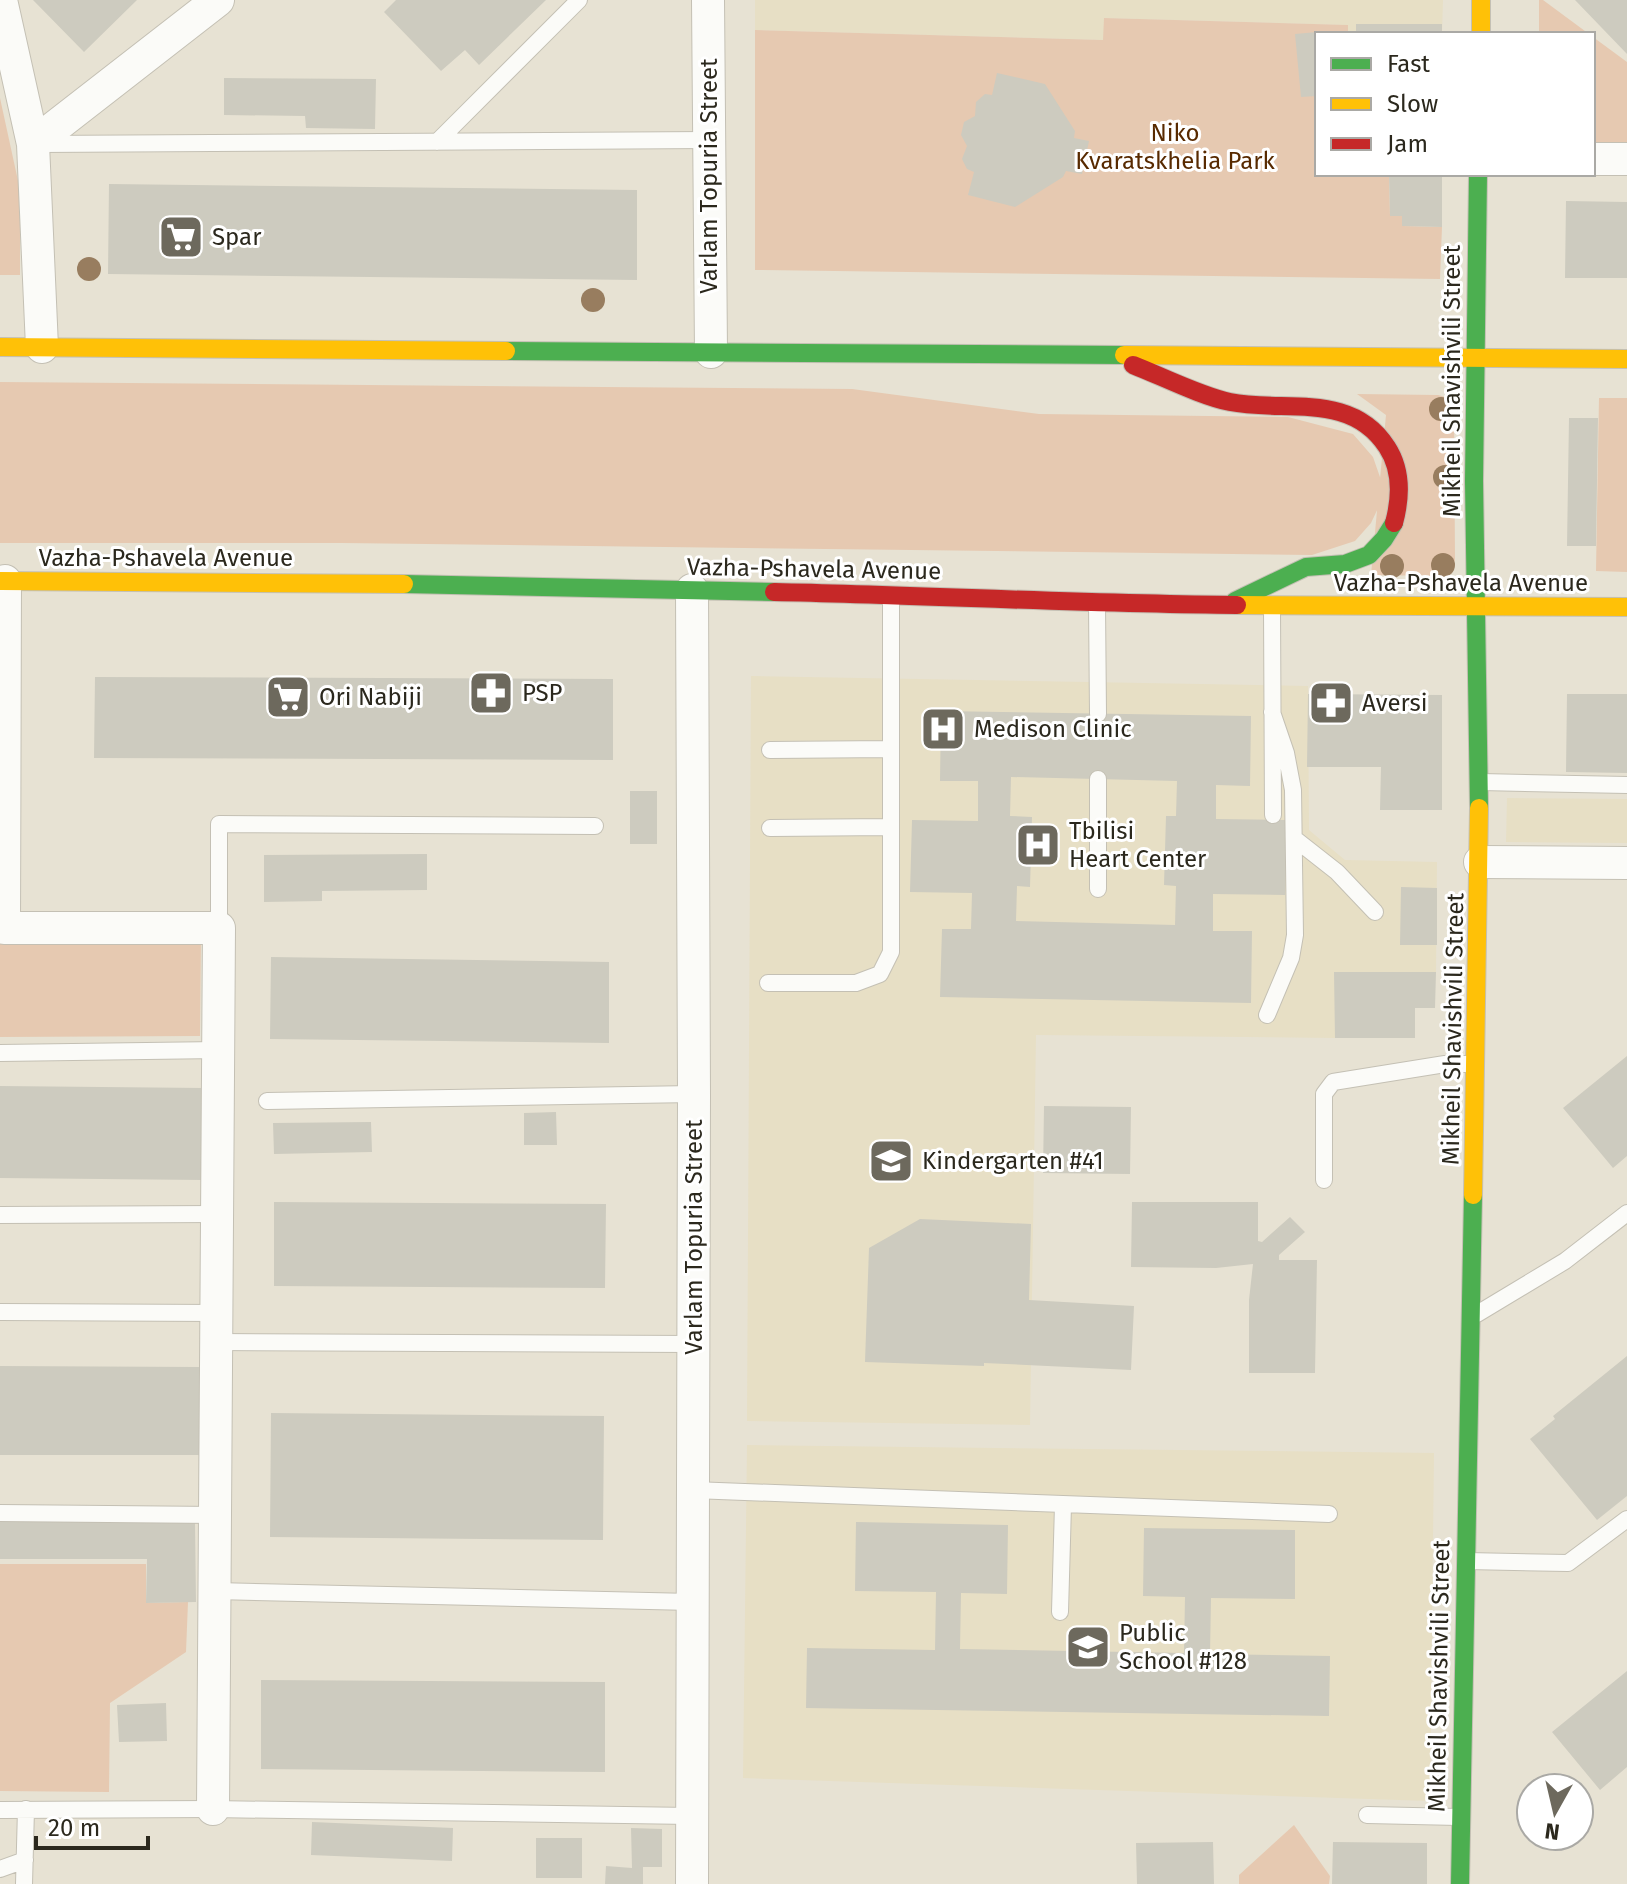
<svg xmlns="http://www.w3.org/2000/svg" width="1627" height="1884" viewBox="0 0 1627 1884" font-family="'Fira Sans',sans-serif">
  <style>
    .built { fill: #e7dfc5 }
    .green { fill: #e6c9b1 }
    .building { fill: #cdcbbf; fill-rule: evenodd }
    .lines { fill: none; stroke-linecap: round; stroke-linejoin: round }
    .lane-casing { stroke: #c4c0b4; stroke-width: 18 }
    .street-casing { stroke: #c4c0b4; stroke-width: 34 }
    .fast-casing { stroke: #c4c0b4; stroke-width: 20 }
    .slow-casing { stroke: #c4c0b4; stroke-width: 20 }
    .jam-casing { stroke: #c4c0b4; stroke-width: 20 }
    .lane { stroke: #fbfbf8; stroke-width: 16 }
    .street { stroke: #fbfbf8; stroke-width: 32 }
    .fast { stroke: #4caf50; stroke-width: 18 }
    .slow { stroke: #ffc107; stroke-width: 18 }
    .jam { stroke: #c62828; stroke-width: 18 }
    .tree { fill: #987d5f }
    .labels { text-anchor: middle; stroke-width: 6; stroke-linejoin: round; paint-order: stroke }
    .park-label { font-size: 24px; fill: #582a00; stroke: #fff }
    .street-label { font-size: 24px; fill: #2b281d; stroke: #fff }
    .poi-label { font-size: 24px; fill: #2b281d; stroke: #fff; text-anchor: start }
  </style>
  <rect width="100%" height="100%" fill="#e7e2d3"/>
  <path class="built" d="M755 0H1443L1442 34H1348L1347 25 1105 18 1104 40 755 30Z
    M751 676 1308 686 1309 830 1345 860 1437 862 1436 972 1335 973V1038L1036 1035 1030 1425 747 1421Z
    M1507 798 1627 799V843L1506 842Z
    M747 1445 1434 1453 1430 1801 743 1778Z"/>
  <path class="green" d="M1539 0H1543L1589 34H1539Z
    M1104 18 1348 25V34H1317V174H1389L1390 216H1402L1403 226 1442 227 1440 279 755 270V30L1103 40Z
    M1593 37 1627 62V152L1593 153Z
    M0 98 20 190V275H0Z
    M0 382 852 389 1039 414 1288 417 1353 434 1373 457 1381 480 1380 504 1371 523 1355 541 1312 555 342 543H0Z
    M1357 394 1438 395 1449 398 1454 407 1455 560 1451 570 1440 576 1371 575 1386 415Z
    M1599 398H1627V572L1596 571Z
    M201 937 200 1036 0 1037V938Z
    M0 1564H146V1603L188 1602 186 1652 110 1703 109 1792 0 1791Z
    M1294 1825 1330 1876 1329 1884H1239V1875Z"/>
  <path class="building" d="M33 0H137L84 52Z
    M396 0H546L479 65 465 50 441 71 384 12Z
    M1575 0H1627V54Z
    M1356 24H1442V34H1356Z
    M1317 32V96L1301 97 1295 34Z
    M997 73 1045 84 1075 131 1074 138 1089 141 1082 174 1066 171 1063 177 1015 207 968 195 974 172 967 169 962 159 967 146 961 135 964 122 975 116 976 102 985 94 992 95Z
    M224 78 376 79 375 129 306 128 305 116 224 115Z
    M1389 174H1442V227L1402 226V216H1390Z
    M109 184 637 190V280L108 274Z
    M1566 201 1627 202V278H1565Z
    M1569 418H1598L1596 546H1567Z
    M95 677 613 679V760L94 758Z
    M1308 694 1442 695V810H1380L1381 767H1307Z
    M1567 694H1627V773L1566 772Z
    M941 711 1251 716 1250 786 1216 785V819L1287 820 1285 895 1213 894V931H1252L1251 1003 940 997 942 929H971L972 893 910 892 912 820 978 821V781H940ZM1011 777 1177 781 1176 816H1166L1164 885 1176 886 1175 925 1016 921 1017 886 1030 887 1032 817 1010 816Z
    M630 791H657V844H630Z
    M427 854V890L322 891V901L264 902V855Z
    M1401 887 1437 888V945H1400Z
    M271 957 609 962V1043L270 1039Z
    M1334 972H1436L1435 1008H1415V1038H1335Z
    M1627 1056V1156L1613 1168 1563 1108Z
    M0 1086 204 1088 203 1180 0 1178Z
    M1044 1106 1131 1107 1130 1174 1043 1173Z
    M556 1112 557 1145H524V1113Z
    M371 1122 372 1152 274 1154 273 1123Z
    M274 1202 606 1204 605 1288 274 1286Z
    M1132 1202H1258V1241L1262 1242 1290 1217 1305 1232 1279 1255V1260H1317L1315 1373H1249V1300L1253 1264 1216 1268 1131 1267Z
    M920 1219 1031 1224 1029 1300 1134 1306 1131 1370 984 1363V1366L865 1362 869 1248Z
    M1627 1356V1496L1597 1520 1530 1439 1555 1419 1553 1416Z
    M0 1366 199 1367V1455H0Z
    M271 1413 604 1416 603 1540 270 1537Z
    M0 1521H195L196 1602 146 1603 147 1559H0Z
    M856 1522 1008 1525 1007 1594 961 1593 960 1649 1184 1653 1185 1597 1143 1596 1144 1528 1295 1530V1599L1211 1598 1210 1654 1330 1656 1329 1716 806 1708 807 1648 935 1650 936 1592 855 1591Z
    M1627 1671V1767L1600 1790 1552 1732Z
    M261 1680 605 1682V1772L261 1769Z
    M166 1703 167 1741 119 1742 117 1705Z
    M312 1822 453 1828 452 1861 311 1855Z
    M631 1828 662 1829V1867H643V1884H605L606 1866 632 1868Z
    M536 1838H582V1878H536Z
    M1213 1842 1214 1884H1137L1136 1843Z
    M1333 1842 1427 1843V1884H1332Z"/>
  <g class="lines">
    <g class="lane-casing">
      <path id="lane" d="M437 142 579 0
        M39 144 708 140
        M1097 605 1098 714
        M1272 608 1273 815
        M770 750 890 749
        M1098 779V889
        M1481 782 1627 785
        M770 828 890 827
        M1295 839 1337 872 1375 912
        M219 928V824L595 826
        M768 983H856L880 974 891 952V595
        M1267 1015 1291 958 1295 935 1293 790 1286 753 1272 712
        M0 1053 219 1050
        M267 1101 694 1094
        M1324 1180V1094L1333 1082 1445 1064H1474
        M0 1215 218 1214
        M0 1312 218 1313
        M1477 1314 1565 1261 1627 1213
        M217 1342 693 1344
        M693 1490 1329 1514
        M0 1513 216 1515
        M1467 1561 1568 1563 1627 1519
        M216 1591 692 1602
        M1060 1612 1063 1505
        M0 1810 213 1809 691 1816
        M1367 1815 1459 1817
        M0 1869 25 1860
        M24 1884 26 1809"/>
    </g>
    <g class="street-casing">
      <path id="street" d="M1 0 33 144 42 347
        M708 0 711 352
        M33 144 218 0
        M1593 159H1627
        M5 581 4 928H219L213 1809
        M1480 862 1627 863
        M692 1884 694 1094 692 590"/>
    </g>
    <g class="fast-casing">
      <path id="fast" d="M1478 174 1474 481 1479 808
        M506 351 1124 355
        M404 584 774 592
        M1235 601 1306 567 1345 564 1369 555 1384 539 1394 523
        M1460 1884 1473 1195"/>
    </g>
    <g class="slow-casing">
      <path id="slow" d="M1481 0V34
        M0 347 506 351
        M1124 355 1627 359
        M0 581 404 584
        M1237 605 1627 607
        M1473 1195 1479 808"/>
    </g>
    <g class="jam-casing">
      <path id="jam" d="M1133 365C1161 376 1203 397 1230 402 1285 413 1351 391 1387 447 1402 470 1401 497 1394 523
        M774 592C928 595 1082 604 1237 605"/>
    </g>
    <use href="#lane" class="lane"/>
    <use href="#street" class="street"/>
    <use href="#fast" class="fast"/>
    <use href="#slow" class="slow"/>
    <use href="#jam" class="jam"/>
  </g>
  <g class="tree">
    <circle cx="89" cy="269" r="12"/>
    <circle cx="593" cy="300" r="12"/>
    <circle cx="1441" cy="409" r="12"/>
    <circle cx="1445" cy="477" r="12"/>
    <circle cx="1443" cy="565" r="12"/>
    <circle cx="1392" cy="566" r="12"/>
  </g>
  <defs>
    <g id="supermarket-square" transform="scale(2.3)"><rect x="-9" y="-9" width="18" height="18" rx="4" fill="#6d695d" stroke="#fff"/><path d="M-6-5.5h2.5l.6 2H6L4.5 2H-2.5L-4.4-4H-6ZM-1.5 3.2a1.3 1.3 0 1 0 .1 0ZM3 3.2a1.3 1.3 0 1 0 .1 0Z" fill="#fff"/></g>
    <g id="pharmacy-square" transform="scale(2.3)"><rect x="-9" y="-9" width="18" height="18" rx="4" fill="#6d695d" stroke="#fff"/><path d="M-2-6h4v4h4v4h-4v4h-4v-4h-4v-4h4Z" fill="#fff"/></g>
    <g id="hospital-square" transform="scale(2.3)"><rect x="-9" y="-9" width="18" height="18" rx="4" fill="#6d695d" stroke="#fff"/><path d="M-5-5h3v3.5h4V-5h3V5h-3V1.5h-4V5h-3Z" fill="#fff"/></g>
    <g id="school-square" transform="scale(2.3)"><rect x="-9" y="-9" width="18" height="18" rx="4" fill="#6d695d" stroke="#fff"/><path d="M0-5L7-2L0 1L-7-2ZM-4 1L0 2.5L4 1V4Q0 6-4 4Z" fill="#fff"/></g>
  </defs>
  <g fill-rule="evenodd">
    <use href="#supermarket-square" x="181" y="237"/>
    <use href="#pharmacy-square" x="491" y="693"/>
    <use href="#supermarket-square" x="288" y="697"/>
    <use href="#pharmacy-square" x="1331" y="703"/>
    <use href="#hospital-square" x="943" y="729"/>
    <use href="#hospital-square" x="1038" y="845"/>
    <use href="#school-square" x="891" y="1161"/>
    <use href="#school-square" x="1088" y="1647"/>
  </g>
  <g class="labels">
    <g class="park-label">
      <text x="1175" y="141">Niko<tspan x="1175" dy="28">Kvaratskhelia Park</tspan></text>
    </g>
    <g class="street-label">
      <text transform="translate(709 176) rotate(-90)" y="8">Varlam Topuria Street</text>
      <text transform="translate(1452 381) rotate(-90)" y="8">Mikheil Shavishvili Street</text>
      <text x="166" y="566">Vazha-Pshavela Avenue</text>
      <text transform="translate(814 569) rotate(1)" y="8">Vazha-Pshavela Avenue</text>
      <text x="1461" y="591">Vazha-Pshavela Avenue</text>
      <text transform="translate(1453 1029) rotate(-89)" y="8">Mikheil Shavishvili Street</text>
      <text transform="translate(694 1237) rotate(-90)" y="8">Varlam Topuria Street</text>
      <text transform="translate(1439 1676) rotate(-89)" y="8">Mikheil Shavishvili Street</text>
    </g>
    <g class="poi-label">
      <text x="212" y="245">Spar</text>
      <text x="522" y="701">PSP</text>
      <text x="319" y="705">Ori Nabiji</text>
      <text x="1362" y="711">Aversi</text>
      <text x="974" y="737">Medison Clinic</text>
      <text x="1069" y="839">Tbilisi<tspan x="1069" dy="28">Heart Center</tspan></text>
      <text x="922" y="1169">Kindergarten #41</text>
      <text x="1119" y="1641">Public<tspan x="1119" dy="28">School #128</tspan></text>
    </g>
  </g>
  <rect x="1315" y="32" width="280" height="144" fill="#ffffff" stroke="#aaa9a5" stroke-width="2"/>
  <rect x="1331" y="58" width="40" height="12" fill="#4caf50" stroke="#aaa9a5" stroke-width="2"/>
  <text x="1387" y="72" font-size="24" fill="#2b281d">Fast</text>
  <rect x="1331" y="98" width="40" height="12" fill="#ffc107" stroke="#aaa9a5" stroke-width="2"/>
  <text x="1387" y="112" font-size="24" fill="#2b281d">Slow</text>
  <rect x="1331" y="138" width="40" height="12" fill="#c62828" stroke="#aaa9a5" stroke-width="2"/>
  <text x="1387" y="152" font-size="24" fill="#2b281d">Jam</text>
  <g transform="translate(1555 1812) rotate(188)"><circle r="38" fill="#ffffff" stroke="#aaa9a5" stroke-width="2"/>
  <path d="M0-6L14 30L0 20L-14 30Z" fill="#6d695d"/>
  <text y="-12" font-size="22" font-weight="bold" text-anchor="middle" fill="#2b281d">N</text>
  </g>
  <path d="M36 1836v12h112v-12" fill="none" stroke="#2b281d" stroke-width="4"/>
  <text x="48" y="1836" font-size="24" fill="#2b281d" stroke="#ffffff" stroke-width="6" paint-order="stroke">20 m</text>
</svg>
